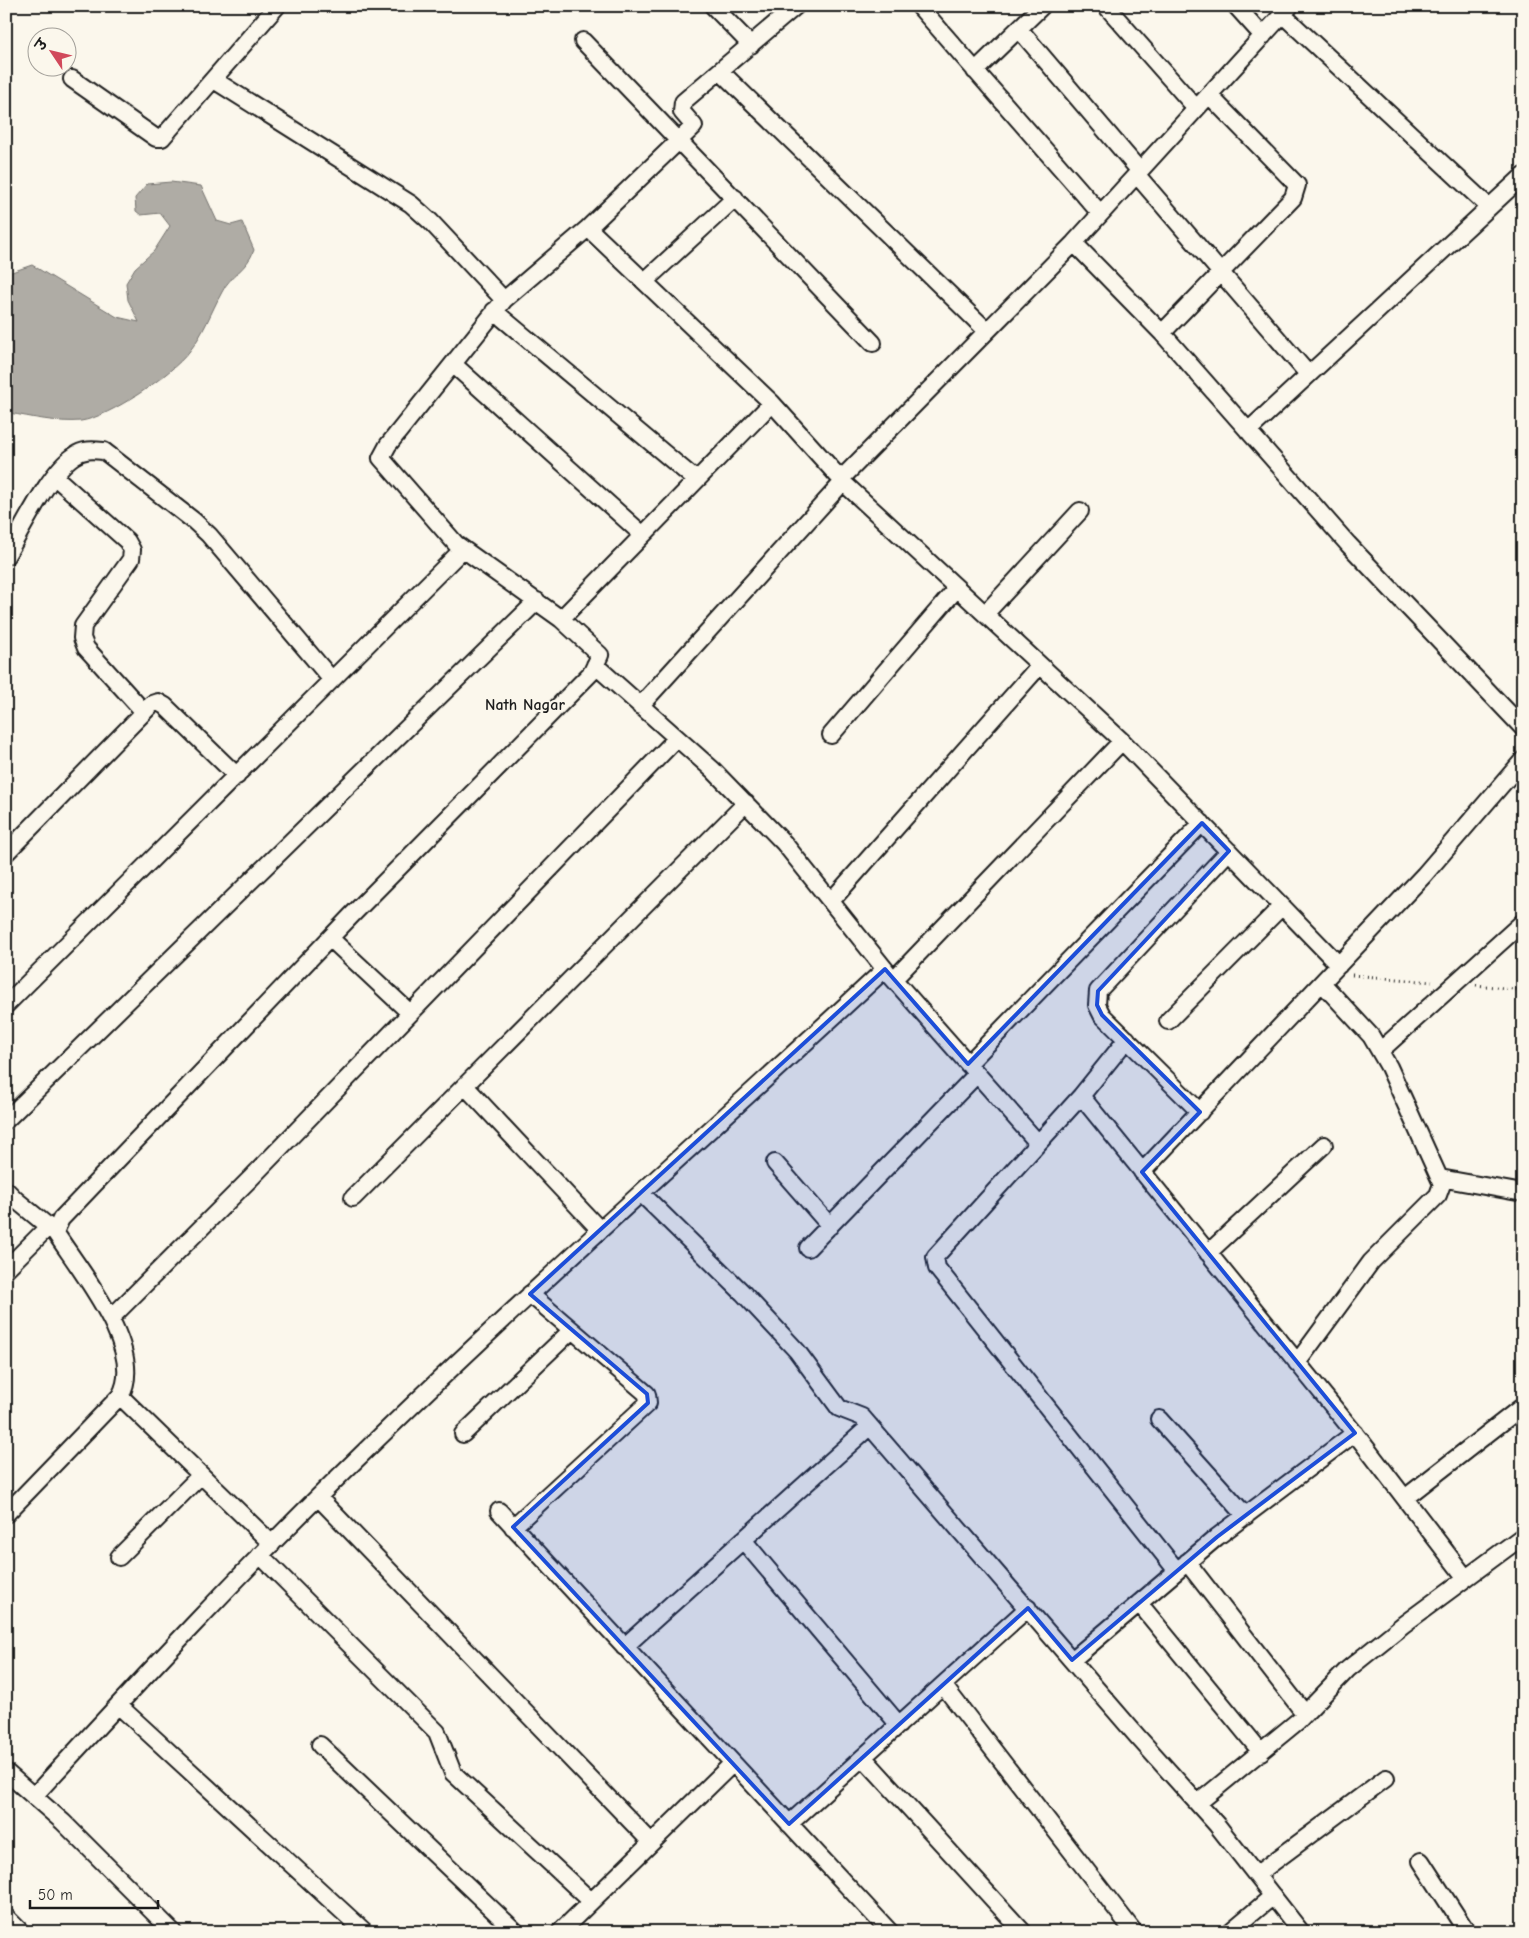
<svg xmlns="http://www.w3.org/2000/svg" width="1529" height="1938" viewBox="0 0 1529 1938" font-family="'Comic Neue','Playpen Sans Deva',sans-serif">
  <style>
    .water { fill: #afaca5; stroke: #74726e }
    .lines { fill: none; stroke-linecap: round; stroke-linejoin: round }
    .minor-casing { stroke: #1c1c1c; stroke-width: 20 }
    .path { stroke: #1c1c1c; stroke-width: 3; stroke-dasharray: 1 4; stroke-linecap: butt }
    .minor { stroke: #fbf7ec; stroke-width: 16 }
    .marked { fill: #1d4ed8; fill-opacity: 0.2; stroke: #1d4ed8; stroke-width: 4; stroke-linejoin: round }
    .labels { text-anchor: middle; stroke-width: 4; stroke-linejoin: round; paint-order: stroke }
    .neighbourhood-label { font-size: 16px; font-weight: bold; fill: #1c1c1c; stroke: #fbf7ec }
  </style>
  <rect width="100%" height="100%" fill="#fbf7ec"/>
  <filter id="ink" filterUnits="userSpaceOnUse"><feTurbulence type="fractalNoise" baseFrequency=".02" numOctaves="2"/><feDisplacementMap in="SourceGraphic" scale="10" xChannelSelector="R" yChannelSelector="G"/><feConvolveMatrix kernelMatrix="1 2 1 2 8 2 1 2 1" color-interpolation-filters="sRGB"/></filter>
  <g filter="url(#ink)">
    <path class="water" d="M171 182 201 186 217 221 231 225 242 222 254 250C247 270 230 275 222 292 211 312 204 333 189 352 171 375 110 417 81 421 57 423 32 417 9 413L6 411V274L32 265 117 317 139 322 128 300 126 283 135 268 154 251 170 226 160 213 141 215 136 211 135 198 147 184Z"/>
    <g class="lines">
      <g class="minor-casing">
        <path id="minor" d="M713 6 751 45
          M919 6 1100 213
          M1106 6 1196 108
          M1236 6 1263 36
          M1282 14 1489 207
          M1019 29 1139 170
          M583 41 873 343
          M720 71 987 331
          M975 71 1042 6
          M72 79 156 138H162L277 6
          M214 80 411 204 431 222 504 300 588 228 694 126 682 112 683 102 796 6
          M1136 174 1308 374
          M588 228 772 403 847 486 1122 741 1339 965
          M1074 243 1162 333 1348 544 1523 728
          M645 281 735 198
          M494 311 696 480
          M1162 333 1293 198 1297 185 1209 95
          M453 364 643 535
          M1248 431 1523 176
          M54 476 127 541 132 550 131 559 83 626 82 638 86 648 144 712
          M841 479 1074 243 1290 6
          M6 556C23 529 48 473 74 456 83 449 93 450 104 451L194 521 209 535 332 680
          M985 614 1080 511
          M561 619 772 403
          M595 665 713 770 784 843 888 973 1038 1143
          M640 706 843 482
          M831 735 957 588
          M6 853 152 704 158 702 165 706 237 776
          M832 900 1040 665
          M330 938 410 1013
          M894 979 1122 741
          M6 1005 463 549
          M1168 1021 1282 906
          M1127 1039 1081 1096 935 1257 937 1268 1177 1571
          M1380 1051 1523 922
          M968 1064 1202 823
          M465 1086 600 1230
          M1081 1096 1361 1441 1465 1577
          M1200 1112 1102 1015 1097 1005 1098 991 1229 851
          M6 1120 537 601
          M775 1163 830 1226
          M1142 1172 1424 875 1523 760
          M1440 1178 1523 1193
          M6 1190 16 1200 55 1232
          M641 1193 743 1293 797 1351 839 1408 862 1417 1137 1736 1217 1825 1301 1932
          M353 1198 746 803
          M808 1248 977 1074
          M1208 1253 1324 1145
          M6 1269 48 1227
          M111 1318 251 1178 677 738
          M1297 1363 1371 1262 1438 1195 1442 1184 1389 1067 1371 1036 1322 983
          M120 1396 272 1544
          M1159 1419 1246 1516
          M463 1434 572 1330
          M318 1497 651 1842
          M1405 1498 1523 1406
          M499 1511 890 1932
          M6 1514 120 1396C147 1351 80 1271 55 1232L61 1219 351 916 592 672 600 655 561 619 456 544 381 458 388 445 504 300
          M513 1527 648 1403 647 1394 530 1294
          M743 1540 899 1725
          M260 1555 437 1732 453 1773 591 1901
          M119 1557 201 1475
          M1187 1562 1305 1714
          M1139 1603 1261 1752
          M624 1647 870 1426
          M1072 1660 1217 1537 1355 1433
          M943 1685 1134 1932
          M118 1705 365 1932
          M320 1745 516 1932
          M863 1757 1023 1932
          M6 1772 63 1822 173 1932
          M34 1796C140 1681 247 1565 360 1456 531 1289 710 1132 885 969
          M1198 1803 1298 1721 1348 1669 1404 1624 1523 1536
          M789 1824 1028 1608
          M1421 1861 1467 1932
          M1256 1875 1386 1778
          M6 1917 21 1932
          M560 1932 732 1764
          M1230 1932 1273 1896"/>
      </g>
      <path class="path" d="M1352 975 1432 982
        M1476 985 1523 990"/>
      <use href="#minor" class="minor"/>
    </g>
  </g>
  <path class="marked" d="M1202 823 1229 851 1098 991 1097 1005 1102 1015 1200 1112 1142 1172 1355 1433 1217 1537 1072 1660 1028 1608 789 1824 513 1527 648 1403 647 1394 530 1294 885 969 968 1064Z"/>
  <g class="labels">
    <g class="neighbourhood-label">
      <text x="525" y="710">Nath Nagar</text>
    </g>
  </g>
  <rect width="1529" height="1938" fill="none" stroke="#fbf7ec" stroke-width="25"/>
  <rect x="12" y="12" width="1504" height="1913" fill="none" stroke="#1c1c1c" stroke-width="2" filter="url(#ink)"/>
  <g transform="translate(52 52) rotate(305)"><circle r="24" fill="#fbf7ec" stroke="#a29f99"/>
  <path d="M0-4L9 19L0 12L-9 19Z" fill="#d1495b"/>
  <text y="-8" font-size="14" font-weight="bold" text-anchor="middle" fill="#1c1c1c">उ</text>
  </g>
  <path d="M30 1900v8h128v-8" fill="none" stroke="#1c1c1c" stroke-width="2.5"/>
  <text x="38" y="1900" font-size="15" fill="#1c1c1c" stroke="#fbf7ec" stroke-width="4" paint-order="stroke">50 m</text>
</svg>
